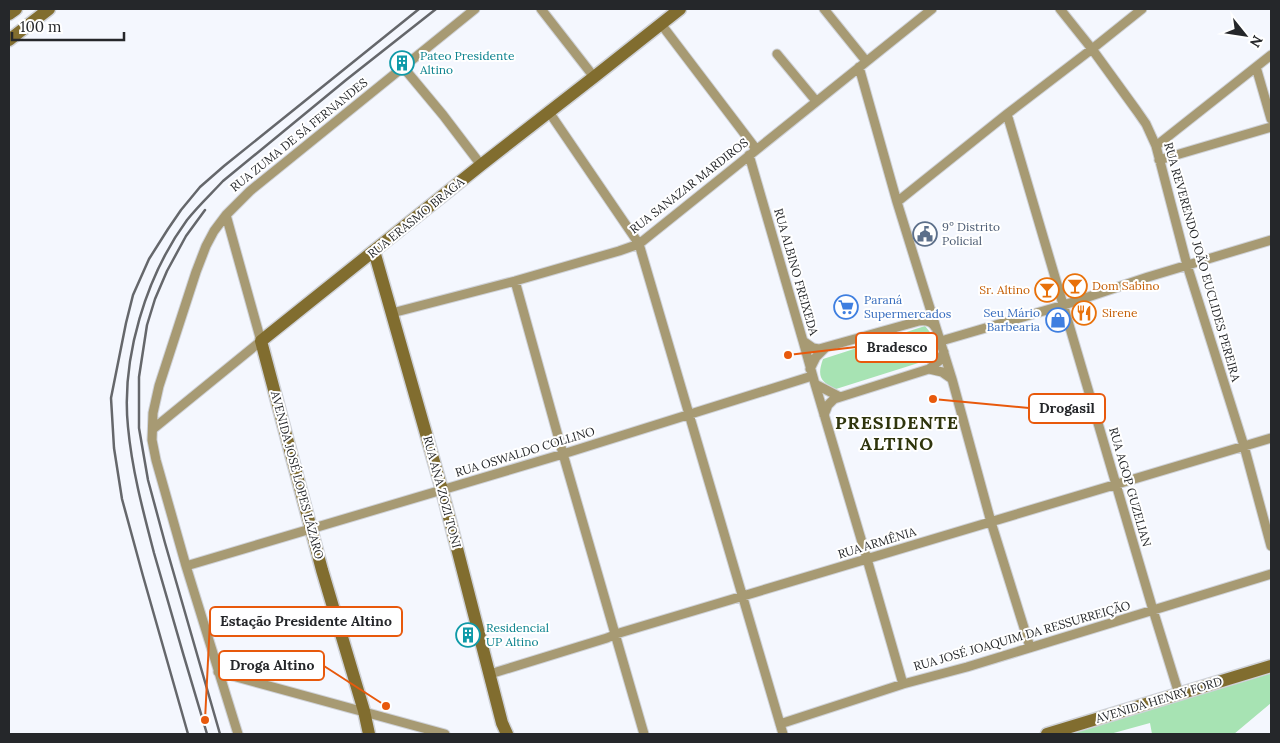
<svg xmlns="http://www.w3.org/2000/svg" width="1280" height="743" viewBox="0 0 1280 743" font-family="Lora,serif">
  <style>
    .green { fill: #a7e3b3 }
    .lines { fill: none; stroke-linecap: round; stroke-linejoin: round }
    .street-casing { stroke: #cfd2d8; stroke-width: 11 }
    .secondary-casing { stroke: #cfd2d8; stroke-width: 15 }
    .street { stroke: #a79a73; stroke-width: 9 }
    .secondary { stroke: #816d2f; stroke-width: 12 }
    .rail { stroke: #65676b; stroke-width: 2.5 }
    .labels { text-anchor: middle; stroke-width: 4; stroke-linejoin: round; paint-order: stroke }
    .culture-label { font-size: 12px; fill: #0d838f; stroke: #fff; text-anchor: start }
    .street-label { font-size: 12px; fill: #25272a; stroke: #fff }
    .service-label { font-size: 12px; fill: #4e5e75; stroke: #fff; text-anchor: start }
    .food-label { font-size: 12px; fill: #c56008; stroke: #fff; text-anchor: start }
    .shop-label { font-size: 12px; fill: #366cbe; stroke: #fff; text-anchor: start }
    .district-label { font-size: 18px; font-weight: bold; letter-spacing: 1px; fill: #2f350d; stroke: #fff }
    .leader { fill: none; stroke: #e8590c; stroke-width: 2 }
    .callout-dot { fill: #e8590c; stroke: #fff; stroke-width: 2 }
    .callout { fill: #fff; stroke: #e8590c; stroke-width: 2 }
    .callout-label { font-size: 14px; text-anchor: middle; font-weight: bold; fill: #25272a }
  </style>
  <rect width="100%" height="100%" fill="#f4f7fe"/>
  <path class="green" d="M925 326C935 338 939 345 931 359L836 389C820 382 817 376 823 359Z
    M1271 671V703L1234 734H1152L1150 723 1110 734H1068Z"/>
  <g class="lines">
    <g class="street-casing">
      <path id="street" d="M541 9 594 77
        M824 9 866 61
        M1060 9 1092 49 1137 111 1146 124 1156 146 1187 265 1244 446 1271 546
        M661 24 756 149
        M777 54 816 101
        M403 67 443 115 481 165
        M859 67 897 202 952 379 991 522 1030 647
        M1256 67 1271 119
        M549 112 639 244 783 734
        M1007 114 1153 610 1179 694
        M1156 146 1271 55
        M749 155 803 341 815 384 867 559 903 684
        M1159 160 1271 127
        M897 202 1007 114 1092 49 1142 9
        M515 281 563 454 644 734
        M392 313 515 281 619 251 639 244 932 9
        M803 341 813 348 819 349 919 321C926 320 932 321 935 327
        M941 341 1064 305 1148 277 1271 240
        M810 369 816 357 825 348
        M929 369 942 372 952 379
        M815 384 840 397
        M824 415 828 405 834 399 929 369 939 361 944 352
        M153 429 261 341 226 215
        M186 566 563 454 812 376
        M218 672 445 734
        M490 674 607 638 616 634 1271 438
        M780 724 903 684 967 667 1271 574
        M238 734 186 566 156 460 152 440 153 413 159 386 196 272 206 246 214 231 226 215 250 191 475 9"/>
    </g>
    <g class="secondary-casing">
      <path id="secondary" d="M9 14 16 9
        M9 40 49 9
        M374 251 442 490 502 723 507 734
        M369 734 364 711 322 570 261 341 481 165 594 77 680 9
        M1047 734 1271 666"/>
    </g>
    <use href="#street" class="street"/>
    <use href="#secondary" class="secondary"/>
    <path class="rail" d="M205 210 186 236 167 271 155 299 147 325 139 377V428L148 480 165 543 220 734
      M188 734 143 576 122 499 114 448 111 398 126 323 133 295 149 259 168 229 181 210 200 187 224 166 419 9
      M207 734C189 674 171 613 154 553 143 511 132 470 128 427 121 358 146 276 187 220 198 206 211 194 223 181L346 80 436 9"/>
  </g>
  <defs>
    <g id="building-ring" transform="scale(1.25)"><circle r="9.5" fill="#fff" stroke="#0f9aa8" stroke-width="1.5"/><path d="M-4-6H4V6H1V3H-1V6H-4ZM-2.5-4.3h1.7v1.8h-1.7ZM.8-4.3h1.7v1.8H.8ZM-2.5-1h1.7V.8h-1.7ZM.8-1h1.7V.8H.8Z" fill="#0f9aa8"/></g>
    <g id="civic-ring" transform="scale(1.25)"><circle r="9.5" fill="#fff" stroke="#5c6f8a" stroke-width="1.5"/><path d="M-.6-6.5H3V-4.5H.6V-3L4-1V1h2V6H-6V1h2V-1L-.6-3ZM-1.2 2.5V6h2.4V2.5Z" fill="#5c6f8a"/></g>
    <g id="bar-ring" transform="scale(1.25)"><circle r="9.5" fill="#fff" stroke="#e8710a" stroke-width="1.5"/><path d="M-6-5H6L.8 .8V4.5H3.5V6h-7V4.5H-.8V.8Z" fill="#e8710a"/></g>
    <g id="supermarket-ring" transform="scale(1.25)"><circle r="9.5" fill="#fff" stroke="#3f7fe0" stroke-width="1.5"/><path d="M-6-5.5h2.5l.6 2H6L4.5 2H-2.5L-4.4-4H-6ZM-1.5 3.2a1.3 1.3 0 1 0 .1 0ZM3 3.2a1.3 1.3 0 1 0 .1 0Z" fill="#3f7fe0"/></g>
    <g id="restaurant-ring" transform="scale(1.25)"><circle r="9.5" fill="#fff" stroke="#e8710a" stroke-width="1.5"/><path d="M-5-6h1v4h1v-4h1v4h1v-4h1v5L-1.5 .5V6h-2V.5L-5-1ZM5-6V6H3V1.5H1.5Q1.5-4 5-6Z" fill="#e8710a"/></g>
    <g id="shop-ring" transform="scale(1.25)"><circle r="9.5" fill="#fff" stroke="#3f7fe0" stroke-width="1.5"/><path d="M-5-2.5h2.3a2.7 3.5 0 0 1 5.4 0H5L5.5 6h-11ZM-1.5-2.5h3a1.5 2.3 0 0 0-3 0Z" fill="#3f7fe0"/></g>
  </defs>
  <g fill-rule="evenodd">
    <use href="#building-ring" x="402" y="63"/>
    <use href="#civic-ring" x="925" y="234"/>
    <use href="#bar-ring" x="1075" y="286"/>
    <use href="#bar-ring" x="1047" y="290"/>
    <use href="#supermarket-ring" x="846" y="307"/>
    <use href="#restaurant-ring" x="1084" y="313"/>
    <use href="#shop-ring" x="1058" y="320"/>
    <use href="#building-ring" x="468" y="635"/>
  </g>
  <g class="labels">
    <g class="culture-label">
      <text x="420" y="60">Pateo Presidente<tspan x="420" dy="14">Altino</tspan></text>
      <text x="486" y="632">Residencial<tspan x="486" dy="14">UP Altino</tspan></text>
    </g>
    <g class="street-label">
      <text transform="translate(299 135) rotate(-39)" y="4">RUA ZUMA DE SÁ FERNANDES</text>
      <text transform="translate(689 186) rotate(-38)" y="4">RUA SANAZAR MARDIROS</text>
      <text transform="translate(416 218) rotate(-39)" y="4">RUA ERASMO BRAGA</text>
      <text transform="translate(1202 262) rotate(74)" y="4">RUA REVERENDO JOÃO EUCLIDES PEREIRA</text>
      <text transform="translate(796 272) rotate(74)" y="4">RUA ALBINO FREIXEDA</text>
      <text transform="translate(525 452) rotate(-17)" y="4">RUA OSWALDO COLLINO</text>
      <text transform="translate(297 475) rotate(75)" y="4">AVENIDA JOSÉ LOPES LÁZARO</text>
      <text transform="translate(1130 487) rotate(74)" y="4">RUA AGOP GUZELIAN</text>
      <text transform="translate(442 492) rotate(75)" y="4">RUA ANA ZOZI TONI</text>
      <text transform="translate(877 543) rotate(-17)" y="4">RUA ARMÊNIA</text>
      <text transform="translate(1022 636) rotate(-16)" y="4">RUA JOSÉ JOAQUIM DA RESSURREIÇÃO</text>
      <text transform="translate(1159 700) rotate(-17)" y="4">AVENIDA HENRY FORD</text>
    </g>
    <g class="service-label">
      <text x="942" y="231">9º Distrito<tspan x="942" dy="14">Policial</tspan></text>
    </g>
    <g class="food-label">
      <text x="1092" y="290">Dom Sabino</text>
      <text x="1030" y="294" text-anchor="end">Sr. Altino</text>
      <text x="1102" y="317">Sirene</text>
    </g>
    <g class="shop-label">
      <text x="864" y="304">Paraná<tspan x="864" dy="14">Supermercados</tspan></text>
      <text x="1040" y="317" text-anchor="end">Seu Mário<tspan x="1040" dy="14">Barbearia</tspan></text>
    </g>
    <g class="district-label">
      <text x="897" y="429">PRESIDENTE<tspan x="897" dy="21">ALTINO</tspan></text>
    </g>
  </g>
  <path class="leader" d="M788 355L856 347M933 399L1029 408M205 720L210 621M386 706L324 666"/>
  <g class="callout-dot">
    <circle cx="788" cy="355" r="5"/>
    <circle cx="933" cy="399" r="5"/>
    <circle cx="205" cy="720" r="5"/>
    <circle cx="386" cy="706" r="5"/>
  </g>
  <g class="callout">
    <rect x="856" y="333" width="81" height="29" rx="5"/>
    <rect x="1029" y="394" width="76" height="29" rx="5"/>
    <rect x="210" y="607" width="192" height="29" rx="5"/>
    <rect x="219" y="651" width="105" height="29" rx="5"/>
  </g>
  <g class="callout-label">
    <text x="897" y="352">Bradesco</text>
    <text x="1067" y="413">Drogasil</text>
    <text x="306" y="626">Estação Presidente Altino</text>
    <text x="272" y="670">Droga Altino</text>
  </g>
  <rect width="1280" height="743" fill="none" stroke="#25272a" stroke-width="20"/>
  <g transform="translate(1245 35) rotate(120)" stroke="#ffffff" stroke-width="4" paint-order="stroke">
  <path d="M0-4L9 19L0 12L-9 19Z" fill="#25272a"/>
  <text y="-8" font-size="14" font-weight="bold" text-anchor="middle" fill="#25272a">N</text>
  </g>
  <path d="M12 32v8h112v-8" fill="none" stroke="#25272a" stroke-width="2.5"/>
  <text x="20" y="32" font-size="15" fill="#25272a" stroke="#ffffff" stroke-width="4" paint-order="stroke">100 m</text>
</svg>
